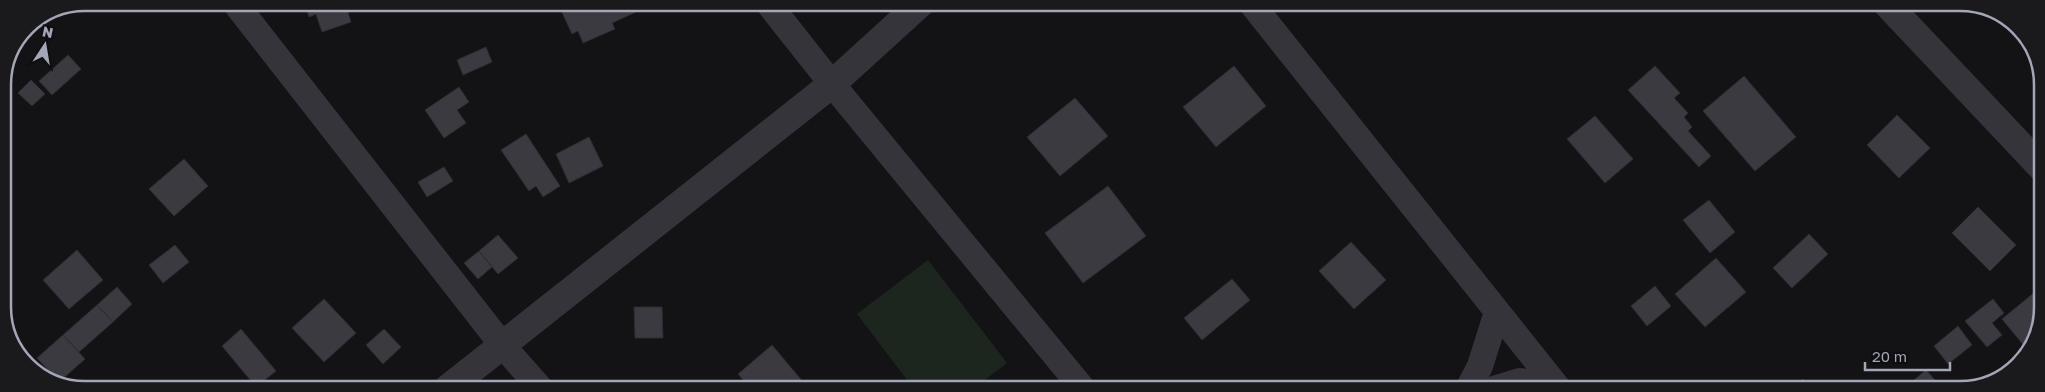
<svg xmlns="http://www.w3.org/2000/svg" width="2045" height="392" viewBox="0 0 2045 392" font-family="'Golos Text',sans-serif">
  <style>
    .green { fill: #1d251f }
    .building { fill: #3a3a40; stroke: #2d2d31 }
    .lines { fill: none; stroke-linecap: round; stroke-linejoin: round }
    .minor { stroke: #34343a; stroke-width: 26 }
    .tertiary { stroke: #34343a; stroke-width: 28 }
    .rim { fill: none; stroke: #a3a6b7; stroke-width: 2.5 }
  </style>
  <rect width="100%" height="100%" fill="#131315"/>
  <path class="green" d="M928 260 1007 363 973 389H914L857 314Z"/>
  <path class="building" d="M311 3H345L351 22 322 32 316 14 309 17 305 4Z
    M564 3H649L651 5 612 23 615 29 583 43 578 31 572 34 561 10 567 8Z
    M1519 3H1535L1525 11Z
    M486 47 492 62 463 75 457 60Z
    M68 55 81 69 52 95 39 81Z
    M1234 66 1266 106 1216 147 1183 107Z
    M1655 66 1680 93 1674 98 1688 113 1684 117 1692 127 1688 131 1711 156 1699 167 1628 90Z
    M1744 76 1796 137 1755 171 1703 111Z
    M31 80 45 94 32 106 18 93Z
    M459 87 469 102 457 110 466 123 444 138 425 110Z
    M1075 98 1108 136 1060 176 1027 137Z
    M1897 115 1930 148 1899 178 1867 145Z
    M1595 116 1633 159 1605 183 1567 139Z
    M526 134 560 186 543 197 536 186 529 191 501 150Z
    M589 137 603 166 569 183 556 154Z
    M184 159 208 186 174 216 149 189Z
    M444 167 453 181 427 197 418 182Z
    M1108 186 1146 236 1083 283 1045 233Z
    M1709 200 1735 232 1710 253 1683 220Z
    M1978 207 2016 245 1990 271 1952 233Z
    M1809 234 1828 254 1792 288 1773 268Z
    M498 235 518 258 498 274 479 251Z
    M1351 242 1386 280 1354 309 1319 271Z
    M175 245 189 262 163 283 149 265Z
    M77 250 103 280 69 309 43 280Z
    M479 251 492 267 478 279 464 263Z
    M1716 258 1746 292 1705 327 1675 294Z
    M1232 279 1250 300 1202 340 1184 318Z
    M1655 286 1671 306 1647 326 1631 306Z
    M117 287 132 304 113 322 97 305Z
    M2041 287 2042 318 2026 348 2002 319Z
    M324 299 356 333 324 362 292 328Z
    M1993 299 2004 313 1992 323 2002 335 1987 347 1965 321Z
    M97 305 113 322 79 352 63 335Z
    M634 307H662L663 338H635Z
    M1958 326 1972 345 1948 364 1934 346Z
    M241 329 276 371 256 387 222 346Z
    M384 329 401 347 383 364 366 345Z
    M63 335 85 359 59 382 37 358Z
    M772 345 809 389H751L738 374Z
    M1926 370 1942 388 1941 389H1912L1908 385Z
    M1803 379 1811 389H1791Z"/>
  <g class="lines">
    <path class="minor" d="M235 3 503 346 541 389
      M768 3 832 84 1083 389
      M1251 3 1559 389
      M1468 389 1480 366 1497 312
      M1494 389 1520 381 1555 389"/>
    <path class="tertiary" d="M1886 3 2041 167
      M447 389 832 84 921 3"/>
  </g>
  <path d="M0 0H2045V392H0ZM85 11H1960A74 74 0 0 1 2034 85V307A74 74 0 0 1 1960 381H85A74 74 0 0 1 11 307V85A74 74 0 0 1 85 11Z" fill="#1a1a1d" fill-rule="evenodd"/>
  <path class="rim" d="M85 11H1960A74 74 0 0 1 2034 85V307A74 74 0 0 1 1960 381H85A74 74 0 0 1 11 307V85A74 74 0 0 1 85 11Z"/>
  <g transform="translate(45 45) rotate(12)" stroke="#0e0e10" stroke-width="4" paint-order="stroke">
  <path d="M0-4L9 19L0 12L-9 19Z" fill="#a3a6b7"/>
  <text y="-8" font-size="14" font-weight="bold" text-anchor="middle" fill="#a3a6b7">N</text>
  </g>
  <path d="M1865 362v8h85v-8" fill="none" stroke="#a3a6b7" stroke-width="2.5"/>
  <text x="1872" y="362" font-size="15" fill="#a3a6b7" stroke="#0e0e10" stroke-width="4" paint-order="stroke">20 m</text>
</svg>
